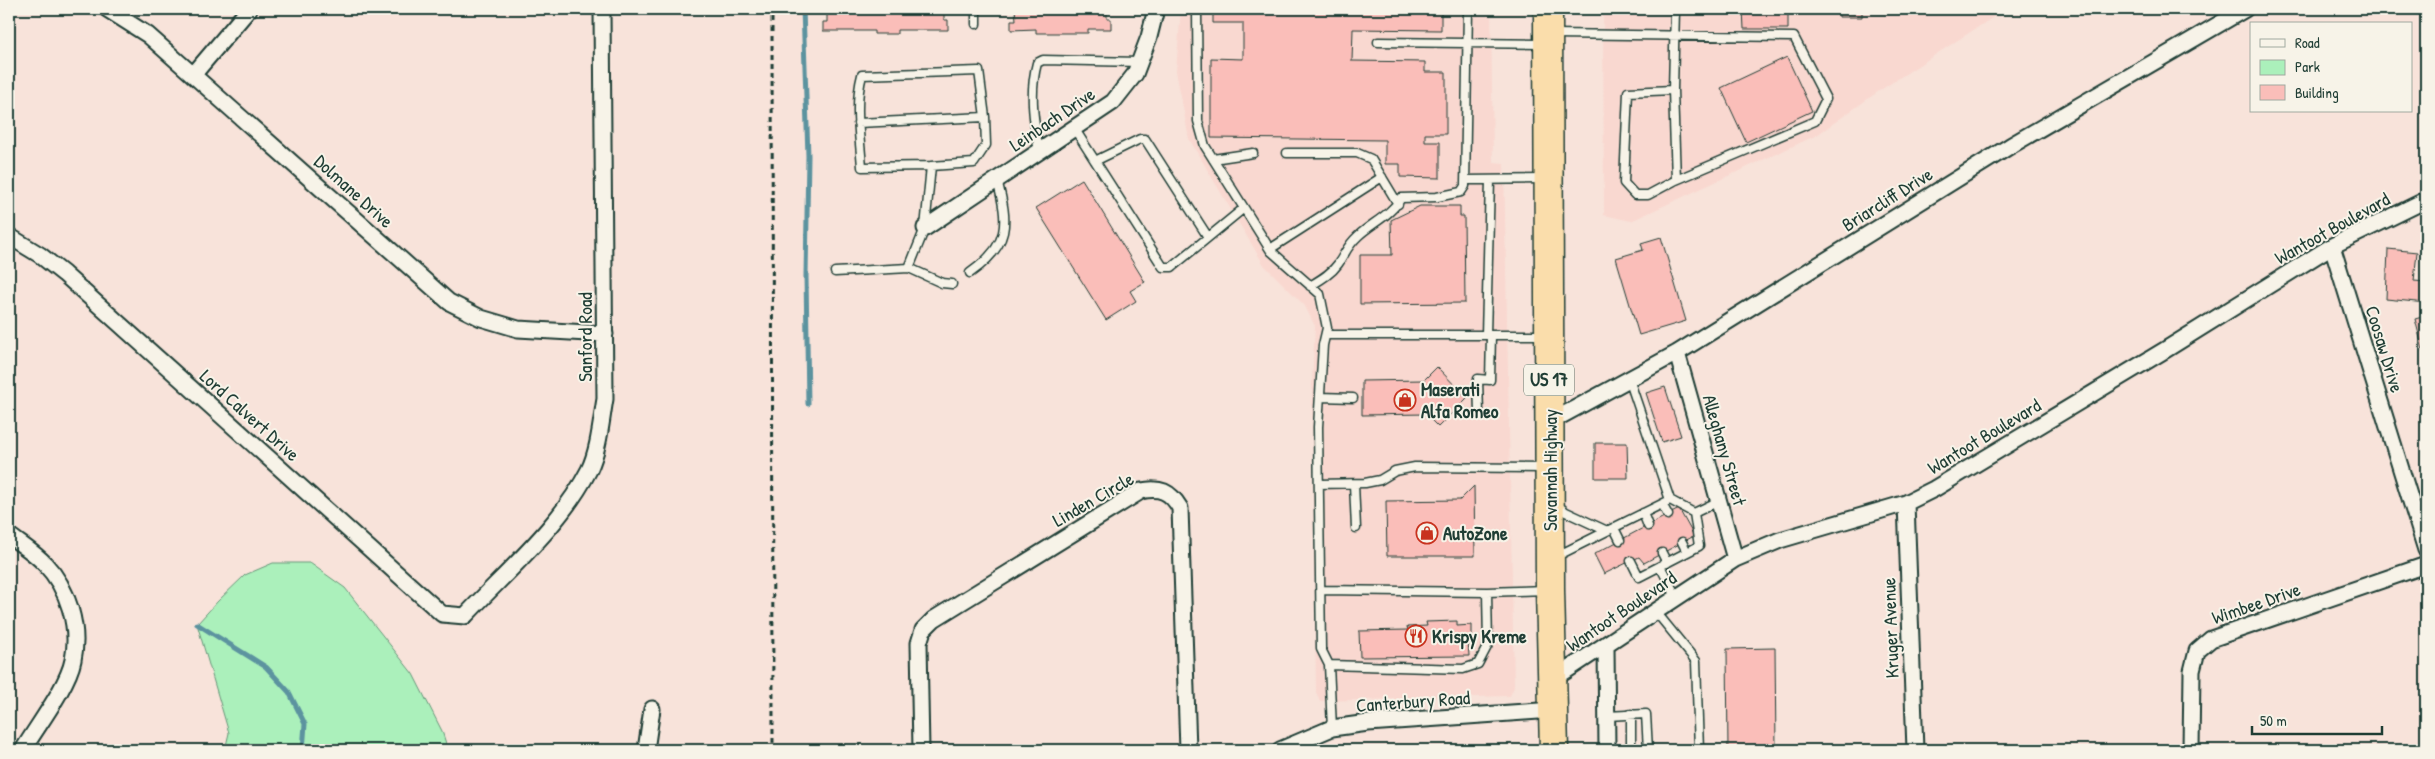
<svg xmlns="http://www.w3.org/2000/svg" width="2435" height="759" viewBox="0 0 2435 759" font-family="'Patrick Hand',sans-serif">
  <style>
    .built { fill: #f9d8d0 }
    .green { fill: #abf0bb; stroke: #659678 }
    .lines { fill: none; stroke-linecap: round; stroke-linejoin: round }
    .stream { stroke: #5c939f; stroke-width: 5 }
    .building { fill: #fabeb9; stroke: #1f3d34 }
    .lane-casing { stroke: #1f3d34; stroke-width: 11 }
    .street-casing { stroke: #1f3d34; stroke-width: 19 }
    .highway-casing { stroke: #1f3d34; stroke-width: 31 }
    .path { stroke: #1f3d34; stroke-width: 3; stroke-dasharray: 5 4; stroke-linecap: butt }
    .lane { stroke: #f7f3e8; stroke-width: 8 }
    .street { stroke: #f7f3e8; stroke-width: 15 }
    .highway { stroke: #faddab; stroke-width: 28 }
    .labels { text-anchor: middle; stroke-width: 4; stroke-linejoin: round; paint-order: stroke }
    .shield { fill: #f7f3e8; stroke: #60746a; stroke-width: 1 }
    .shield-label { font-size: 18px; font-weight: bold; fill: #1f3d34 }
    .street-label { font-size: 19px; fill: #1f3d34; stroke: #f7f3e8 }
    .poi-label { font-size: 19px; font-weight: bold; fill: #1f3d34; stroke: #f7f3e8; text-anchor: start }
  </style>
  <rect width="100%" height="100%" fill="#f8e3da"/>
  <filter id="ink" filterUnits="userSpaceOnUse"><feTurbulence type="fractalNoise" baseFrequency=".02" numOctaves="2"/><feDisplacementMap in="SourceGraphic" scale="10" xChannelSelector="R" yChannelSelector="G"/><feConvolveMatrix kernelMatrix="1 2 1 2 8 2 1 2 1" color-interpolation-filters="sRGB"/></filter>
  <g filter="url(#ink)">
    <path class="built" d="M1181 9H1491L1493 162 1504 163 1514 687 1510 696 1320 701 1316 692 1312 384 1315 326 1305 306 1264 265 1189 139 1176 71Z
      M1603 9H2006L1879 91 1817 135 1631 221 1604 215Z"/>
    <path class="green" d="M273 563H310L345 588 413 674 442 731 448 750H225L229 733 197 624 218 601 245 575Z"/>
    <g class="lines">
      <path class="stream" d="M803 9 808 156 806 276 808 404
        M197 624 266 667 289 692 305 724 303 750"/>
    </g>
    <path class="building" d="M827 9H944V20H948V30H897V34H874V31H823V22H827Z
      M1015 9H1107V19H1111V29H1088V33H1036V29L1011 30V20H1016Z
      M1213 9H1441V30L1353 29 1352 61 1425 62V72H1446V134H1425V142H1440V178L1400 177V164H1385V140L1211 138V58L1243 59V23H1213Z
      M1743 9H1788V29H1744Z
      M1839 9H1862V17H1839Z
      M1787 57 1812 111 1746 142 1721 88Z
      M1082 179 1145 282 1130 291 1136 301 1106 320 1036 208Z
      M1420 206H1460V216H1464L1465 303 1360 304V255H1392L1391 220Z
      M1661 237 1686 321 1639 335 1616 258 1643 250 1641 243Z
      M2388 249 2417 252 2414 281 2426 282V303L2386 299Z
      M2426 316V362L2415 319Z
      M1437 367 1467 398 1438 427 1425 414 1362 415V381L1424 380Z
      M1665 387 1681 436 1662 442 1646 393Z
      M1595 443H1627L1628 478H1595Z
      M1474 486 1475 556H1387L1386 501 1460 500Z
      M1679 509 1694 536 1644 563 1639 557 1604 574 1594 554Z
      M1457 621V626L1472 625V641H1468L1469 656 1360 657 1359 631 1408 630 1407 627 1427 626 1426 622Z
      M1775 648 1776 750H1728L1727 649Z"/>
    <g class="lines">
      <g class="lane-casing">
        <path id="lane" d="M1197 9 1198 121 1205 146 1271 251 1320 294 1327 328 1323 345 1318 427 1321 649 1329 665 1332 728
          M976 24V9
          M1553 34C1633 35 1713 36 1794 37L1826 99 1815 121 1676 180 1648 195H1635L1624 183 1628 92 1673 90 1675 9
          M1378 42 1544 44
          M1673 90 1676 180
          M858 123 985 117
          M1074 128 1163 267H1172L1244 208
          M1039 152C1034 122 1029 93 1037 63L1043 60 1140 62
          M1287 153H1357L1371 159 1398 204
          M1213 159 1253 153
          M1095 161 1140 139H1145L1208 237
          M931 166 974 163 986 145 985 117 979 71 862 75C854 105 860 137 862 167L931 166 925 228 909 268 942 283 952 284
          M1465 180 1544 179
          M1270 249 1382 177
          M835 272 909 268
          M970 273C1010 245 1009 224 997 180
          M1310 286C1320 280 1331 274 1338 264 1346 253 1346 247 1358 236 1372 223 1391 215 1401 198L1437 197 1461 192 1465 186 1468 9
          M1326 335H1486L1490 180
          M1486 335H1545
          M1629 379 1670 500 1694 513
          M1320 397 1353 398
          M1479 413 1478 379 1490 380 1491 335
          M1319 484 1365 483 1380 480 1395 471 1415 467 1546 468
          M1354 484 1356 528
          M1662 504 1668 515
          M1643 513 1648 526
          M1614 528 1620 540
          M1607 531 1670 500
          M1682 542 1687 552
          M1662 553 1667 563
          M1555 557 1607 531 1566 512 1556 504
          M1631 561 1639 577 1699 546 1694 513 1719 501
          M1660 566 1677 598
          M1321 590 1487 592 1546 590
          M1656 612 1696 661 1699 750
          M1329 665 1463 669 1478 664 1488 645 1487 592
          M1631 714V750
          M1607 716 1646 714 1648 750"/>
      </g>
      <g class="street-casing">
        <path id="street" d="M107 9 148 35 449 302 481 318 518 329 605 334
          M193 75 249 9
          M925 228 1113 102 1135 74 1149 37 1156 9
          M9 236 40 255 64 274 442 614 465 616C507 571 561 525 589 470 599 449 601 422 605 399L602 9
          M2332 246 2426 550
          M1677 353 1735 559
          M1550 422 1677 353 2010 146 2245 9
          M1906 503 1915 750
          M9 535C20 544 35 553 45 564 68 588 80 627 73 660 68 686 37 726 23 750
          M1606 646 1607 750
          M1552 680 1735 559 1780 540 1906 503 1934 489 2165 350 2332 246 2426 200
          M646 750 652 709
          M921 750 919 643 923 630 934 619 1141 491C1160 487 1170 491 1180 508L1188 750
          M1280 750 1332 728 1368 723 1553 710
          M2191 750 2192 671 2197 651 2211 639 2426 565"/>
      </g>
      <g class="highway-casing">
        <path id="highway" d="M1548 9 1550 590 1554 750"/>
      </g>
      <path class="path" d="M772 9 773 750"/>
      <use href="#lane" class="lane"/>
      <use href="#street" class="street"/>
      <use href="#highway" class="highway"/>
    </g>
  </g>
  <defs>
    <g id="shop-ring" transform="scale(1.125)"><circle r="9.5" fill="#f7f3e8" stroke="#c8321e" stroke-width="1.5"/><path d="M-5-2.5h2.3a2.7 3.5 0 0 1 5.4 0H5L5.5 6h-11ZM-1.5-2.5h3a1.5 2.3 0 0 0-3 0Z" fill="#c8321e"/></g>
    <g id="restaurant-ring" transform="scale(1.125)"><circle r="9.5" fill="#f7f3e8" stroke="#c8321e" stroke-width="1.5"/><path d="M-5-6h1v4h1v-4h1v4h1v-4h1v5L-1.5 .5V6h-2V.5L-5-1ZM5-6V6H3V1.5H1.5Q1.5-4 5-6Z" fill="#c8321e"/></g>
  </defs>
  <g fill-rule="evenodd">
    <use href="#shop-ring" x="1405" y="400"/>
    <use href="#shop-ring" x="1427" y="533"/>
    <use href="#restaurant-ring" x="1416" y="636"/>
  </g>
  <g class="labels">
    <rect class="shield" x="1524" y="364.5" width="50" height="31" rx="4"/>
    <g class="shield-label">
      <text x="1549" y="386">US 17</text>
    </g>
    <g class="street-label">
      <text transform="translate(1052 119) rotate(-34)" y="7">Leinbach Drive</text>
      <text transform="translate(354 191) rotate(42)" y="7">Dolmane Drive</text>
      <text transform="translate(1887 199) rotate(-32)" y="7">Briarcliff Drive</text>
      <text transform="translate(2332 228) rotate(-29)" y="7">Wantoot Boulevard</text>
      <text transform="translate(585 337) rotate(-90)" y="7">Sanford Road</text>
      <text transform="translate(2385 349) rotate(73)" y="7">Coosaw Drive</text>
      <text transform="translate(250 415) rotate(42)" y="7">Lord Calvert Drive</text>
      <text transform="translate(1984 436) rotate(-31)" y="7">Wantoot Boulevard</text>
      <text transform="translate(1725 450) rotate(74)" y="7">Alleghany Street</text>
      <text transform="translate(1550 470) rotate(-90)" y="7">Savannah Highway</text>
      <text transform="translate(1093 499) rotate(-30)" y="7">Linden Circle</text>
      <text transform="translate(2256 603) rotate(-19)" y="7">Wimbee Drive</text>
      <text transform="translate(1621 611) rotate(-34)" y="7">Wantoot Boulevard</text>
      <text transform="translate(1890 628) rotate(-92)" y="7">Kruger Avenue</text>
      <text transform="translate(1413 701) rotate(-4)" y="7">Canterbury Road</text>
    </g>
    <g class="poi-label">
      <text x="1421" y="396">Maserati<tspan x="1421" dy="22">Alfa Romeo</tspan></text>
      <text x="1443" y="540">AutoZone</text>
      <text x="1432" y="643">Krispy Kreme</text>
    </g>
  </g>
  <rect width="2435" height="759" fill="none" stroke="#f7f3e8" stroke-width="30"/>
  <rect x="15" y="15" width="2405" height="729" fill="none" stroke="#1f3d34" stroke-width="2" filter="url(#ink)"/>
  <rect x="2250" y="22" width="162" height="90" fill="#f7f3e8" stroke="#a1aaa0"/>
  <rect x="2260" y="39" width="25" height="8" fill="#f7f3e8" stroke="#a1aaa0"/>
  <text x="2295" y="48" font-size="15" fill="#1f3d34">Road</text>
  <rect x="2260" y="60" width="25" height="15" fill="#abf0bb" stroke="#a1aaa0"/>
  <text x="2295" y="72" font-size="15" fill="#1f3d34">Park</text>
  <rect x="2260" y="85" width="25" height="15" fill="#fabeb9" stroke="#a1aaa0"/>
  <text x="2295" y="98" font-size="15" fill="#1f3d34">Building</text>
  <path d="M2252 726v8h130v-8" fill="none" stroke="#1f3d34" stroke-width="2.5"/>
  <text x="2260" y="726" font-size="15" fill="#1f3d34" stroke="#f7f3e8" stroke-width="4" paint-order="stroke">50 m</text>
</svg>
